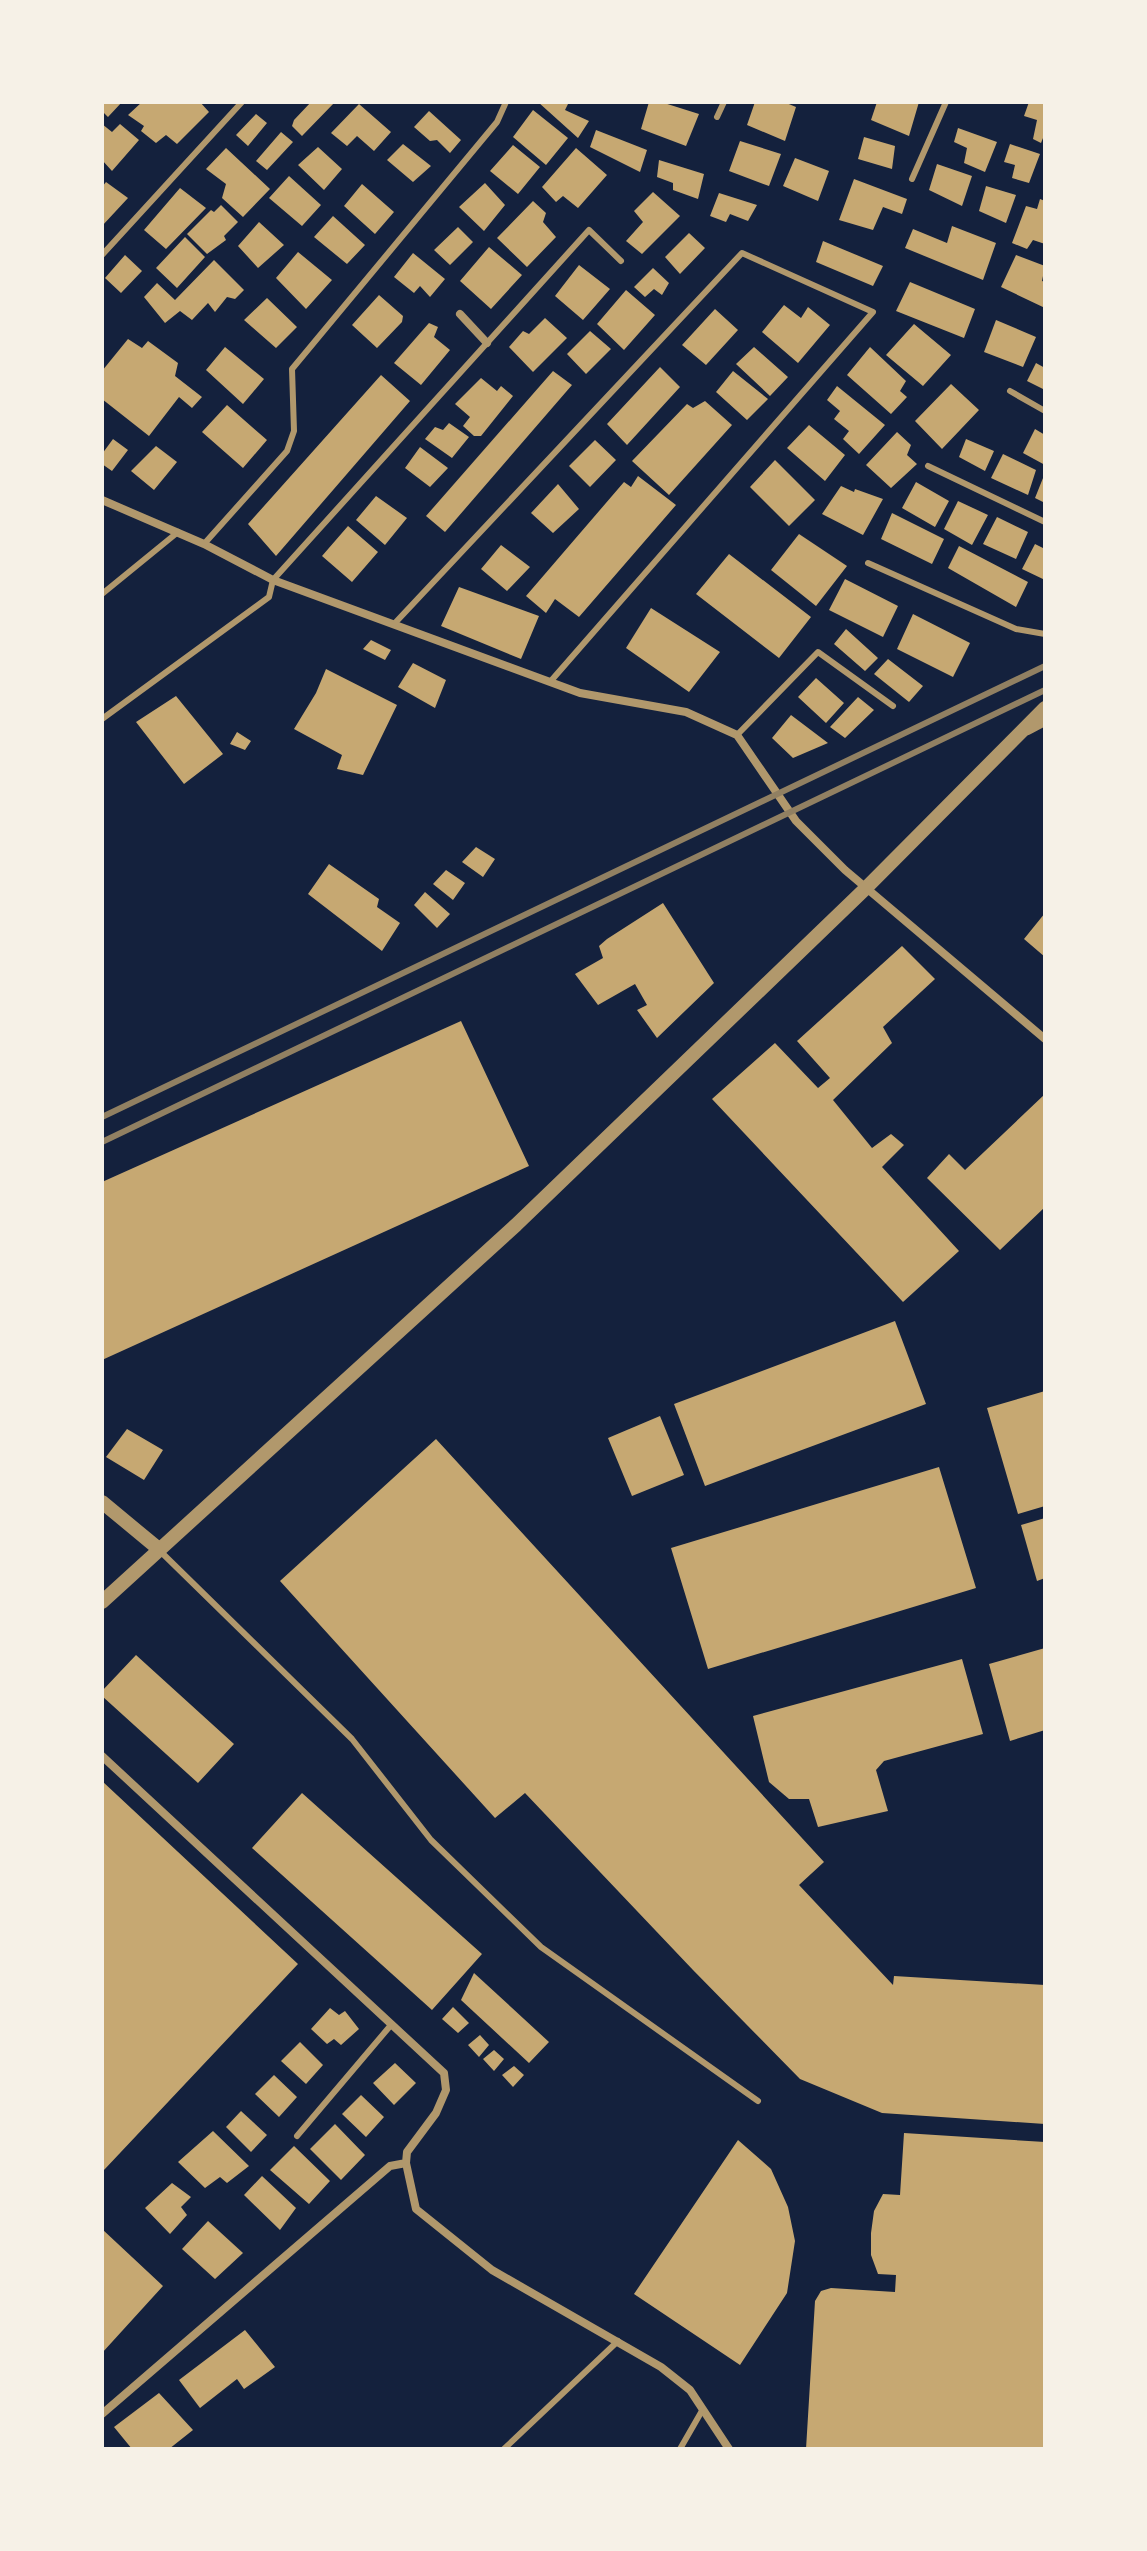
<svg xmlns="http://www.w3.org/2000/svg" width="1147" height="2551" viewBox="0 0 1147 2551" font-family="'Open Sans',sans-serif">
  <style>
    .building { fill: #c6a872 }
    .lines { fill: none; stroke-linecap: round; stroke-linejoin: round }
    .service { stroke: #b1986c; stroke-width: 6 }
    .minor { stroke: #b1986c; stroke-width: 8 }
    .tertiary { stroke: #b1986c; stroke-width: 14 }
    .rail { stroke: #918062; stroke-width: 6 }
  </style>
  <rect width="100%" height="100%" fill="#14213d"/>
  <path class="building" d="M102 102H122L108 117 102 111Z
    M142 102H200L209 112 177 144 166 135 156 143 141 131 144 126 128 115Z
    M311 102H335L302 136 292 126 294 120Z
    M538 102H569L565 110 589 121 578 138Z
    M649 102H661L699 114 686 146 641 129Z
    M755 102H784L796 107 785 141 747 125Z
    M877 102H919L909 136 871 120Z
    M1029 102H1045V133L1041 143 1033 139 1037 120 1024 116Z
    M359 104 391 132 374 151 357 136 347 146 331 133Z
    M533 110 568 138 546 165 513 137Z
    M429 111 461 140 450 153 437 140 430 141 414 127Z
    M256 114 267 123 248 146 236 135Z
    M102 124 112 132 120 124 139 140 112 171 102 160Z
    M958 128 997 142 985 172 964 163 967 148 954 142Z
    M596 130 647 150 640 172 590 147Z
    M281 132 293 142 267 170 256 161Z
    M864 137 895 146 892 169 858 159Z
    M740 141 781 154 769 186 729 171Z
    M403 144 431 166 413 182 387 160Z
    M1010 144 1040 154 1029 183 1012 178 1015 165 1004 162Z
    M513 145 540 167 518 194 490 171Z
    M318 147 342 169 324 190 298 165Z
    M226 148 270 189 243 217 222 198 226 184 206 169Z
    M576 148 607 175 578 208 563 196 556 202 542 187Z
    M795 158 829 171 818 201 783 186Z
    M659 160 704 174 698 199 673 190V183L657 177Z
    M937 164 972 176 962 206 929 190Z
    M289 176 321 205 302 226 269 198Z
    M854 179 907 199 902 214 883 207 873 230 839 220Z
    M106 182 128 198 102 226V187Z
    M485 183 505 205 484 231 459 207Z
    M362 184 394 212 375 234 344 206Z
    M986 186 1016 195 1006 223 979 211Z
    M180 188 206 208 166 249 144 230Z
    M653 192 680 216 642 254 626 241 643 222 634 211Z
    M719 193 757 205 748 221 730 214 726 222 710 216Z
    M1040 199 1045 201V244L1033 240 1027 249 1012 243 1026 206 1037 209Z
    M533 201 546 213 543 222 556 237 527 267 497 238Z
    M221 205 238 222 224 236 226 240 207 254 187 234 211 210 214 212Z
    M333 216 365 245 347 264 314 237Z
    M259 222 284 245 258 268 238 246Z
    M952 226 996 243 983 280 905 248 913 229 947 243Z
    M458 227 473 242 450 265 434 250Z
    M689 233 705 248 680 274 665 257Z
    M185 237 205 257 177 288 156 268Z
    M823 241 883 266 873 286 816 262Z
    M489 247 522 275 491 309 460 281Z
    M298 252 332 280 306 309 276 278Z
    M413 253 445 279 430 297 420 286 414 293 394 277Z
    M125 255 142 271 121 293 105 278Z
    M1016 255 1045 266 1042 281 1045 282V308L1001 287Z
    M214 260 244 290 235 299 227 297 215 312 208 303 192 320 180 311 165 323 144 297 157 283 175 300Z
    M579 265 610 289 583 320 555 296Z
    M653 268 669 283 662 295 654 289 645 297 634 287Z
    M910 282 975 309 964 338 896 311Z
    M626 290 655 315 624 350 597 324Z
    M379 295 403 316 402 322 377 348 352 325Z
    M267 298 297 327 276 348 244 320Z
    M784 305 801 318 808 307 830 325 798 363 762 332Z
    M715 309 738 330 706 365 682 345Z
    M545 318 567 338 533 372 509 347 523 331 529 334Z
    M996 320 1036 337 1023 367 984 352Z
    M429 323 438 327 434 337 450 350 421 385 394 363Z
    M914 324 951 355 923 386 886 355Z
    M590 331 611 349 586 374 567 354Z
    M128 339 142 348 148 341 178 363 175 376 202 397 192 408 179 397 149 436 102 399V371Z
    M225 347 264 379 243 404 206 370Z
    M754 347 788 377 770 396 736 364Z
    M870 347 906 381 900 391 907 397 891 414 847 375Z
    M1036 363 1045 368V390L1027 381Z
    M660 367 680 387 627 445 607 424Z
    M553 371 572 385 445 532 426 516Z
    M733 371 768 399 747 420 716 392Z
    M381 375 410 401 276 556 248 524Z
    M481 378 497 391 501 386 513 396 481 436H474L463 426 470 417 455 404Z
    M951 384 979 410 942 449 915 421Z
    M837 386 885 425 859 454 843 439 849 431 834 419 840 411 827 400Z
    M705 401 732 425 669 495 632 461 687 404 693 408Z
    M227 405 267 440 243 468 202 432Z
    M449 423 469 437 452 458 425 439 435 427 443 430Z
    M809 425 845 455 825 481 787 448Z
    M1035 429 1045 435V465L1023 453Z
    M897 432 911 445 907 455 917 464 891 488 866 465Z
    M113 439 128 450 112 471 102 464V454Z
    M966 439 994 451 985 471 959 457Z
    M595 440 616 460 590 487 569 466Z
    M156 446 177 462 154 490 131 471Z
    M420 447 448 468 430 487 405 468Z
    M1003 454 1036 470 1028 495 991 478Z
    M775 460 815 500 789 526 750 487Z
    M1045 473V503L1035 498Z
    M638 476 676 505 579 617 555 599 546 613 526 596 624 482 631 487Z
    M916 482 949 501 935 527 902 508Z
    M558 484 579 509 553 533 531 513Z
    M841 486 854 492 855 489 883 499 863 535 822 514Z
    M376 496 407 518 385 545 356 520Z
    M958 501 988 515 972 545 944 529Z
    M892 513 944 539 932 564 881 539Z
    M997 517 1028 532 1016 559 983 544Z
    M348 526 378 552 352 582 322 556Z
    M799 534 847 566 816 606 771 570Z
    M1035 544 1045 549V580L1022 569Z
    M501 545 530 567 507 591 481 569Z
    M959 546 1028 582 1016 607 948 568Z
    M729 554 811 617 779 658 696 594Z
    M845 579 898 606 883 637 829 610Z
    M459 587 539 616 521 659 441 626Z
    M651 608 720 652 689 692 626 648Z
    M913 614 970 643 953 677 897 649Z
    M846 629 878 658 865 671 834 644Z
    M371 640 391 650 385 660 363 649Z
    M888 659 923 686 909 702 874 674Z
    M413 663 446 680 435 708 398 687Z
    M326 669 397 705 363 775 337 769 342 755 294 729 316 693Z
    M816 678 844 703 826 723 798 697Z
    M176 696 223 754 184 784 136 722Z
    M858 697 874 710 845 738 830 727Z
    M791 715 828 743 793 758 772 738Z
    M237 732 251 741 245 750 230 744Z
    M476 847 495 859 483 877 462 862Z
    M329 864 379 899 377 907 400 923 382 951 308 894Z
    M446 870 465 883 453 900 433 884Z
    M425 892 450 914 437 928 414 905Z
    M663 903 714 983 657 1038 637 1010 647 1005 635 984 598 1005 575 974 603 958 599 946 607 939Z
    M1045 913V957L1024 939Z
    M902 946 935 979 883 1027 892 1043 833 1100 872 1148 891 1134 904 1145 882 1167 959 1251 903 1302 712 1099 775 1043 818 1088 830 1078 797 1041Z
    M461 1021 529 1166 102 1360V1182Z
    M1045 1094V1207L1000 1250 927 1178 949 1154 965 1170Z
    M895 1321 926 1404 705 1486 674 1404Z
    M1045 1391V1506L1018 1514 987 1408Z
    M660 1416 684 1475 632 1496 608 1438Z
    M127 1429 163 1450 144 1480 106 1457Z
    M436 1439 824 1862 799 1885 893 1985 894 1976 1045 1985V2124L882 2113 800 2079 693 1970 525 1793 495 1818 280 1581Z
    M939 1467 976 1588 708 1669 671 1548Z
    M1045 1518V1578L1037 1581 1021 1525Z
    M1045 1648V1730L1010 1741 989 1664Z
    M136 1655 234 1744 198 1783 102 1696V1691Z
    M962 1659 983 1734 884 1761 876 1770 888 1811 818 1827 809 1799H789L769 1782 753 1716Z
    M102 1781 298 1964 104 2170 102 2168Z
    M302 1793 482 1954 432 2010 252 1848Z
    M474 1973 549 2042 529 2063 461 2000Z
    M453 2007 469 2023 458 2033 442 2019Z
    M330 2008 339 2015 345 2011 359 2029 341 2045 334 2039 327 2044 311 2029Z
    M480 2035 489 2045 479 2057 468 2045Z
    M300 2042 323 2065 306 2084 281 2061Z
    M494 2050 504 2059 494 2071 483 2059Z
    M395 2063 416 2083 394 2105 373 2083Z
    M514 2066 524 2075 513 2087 502 2075Z
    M274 2075 297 2097 279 2117 255 2094Z
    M361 2095 384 2117 366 2137 342 2114Z
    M241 2111 267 2135 251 2152 226 2127Z
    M335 2124 365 2155 341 2180 310 2149Z
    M213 2131 249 2166 227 2183 220 2177 205 2188 178 2162Z
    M904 2133 1045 2142V2449H806L815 2301 821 2291 831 2288 895 2292 896 2275 878 2274 871 2255V2233L874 2211 883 2194 900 2195Z
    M738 2140 771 2169 788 2207 795 2241 787 2293 740 2365 634 2294Z
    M294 2146 330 2181 309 2204 270 2170Z
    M262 2176 296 2208 280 2230 244 2195Z
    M172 2183 191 2197 181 2207 187 2215 170 2234 145 2208Z
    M208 2221 243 2253 215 2279 182 2249Z
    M102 2229 163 2286 102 2353Z
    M245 2330 275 2367 244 2389 237 2379 200 2408 179 2380Z
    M159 2393 193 2430 169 2449H132L114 2427Z"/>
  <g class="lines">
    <path class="service" d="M717 117 724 102
      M912 179 946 102
      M102 255 242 102
      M1010 391 1045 411
      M928 466 1045 522
      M204 544 287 451 294 431 292 369 497 122 506 102
      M868 563 1016 629 1045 634
      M102 594 178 532
      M395 623 742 253 873 312 550 682
      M102 719 269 597 273 580 589 230 621 261
      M737 735 818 652 893 706
      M160 1551 352 1739 431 1840 541 1947 758 2101
      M297 2136 391 2025
      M504 2449 618 2341
      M680 2449 703 2409"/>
    <path class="minor" d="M460 314 487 343
      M102 500 204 544 273 580 580 693 686 712 737 735 796 821 845 870 1045 1039
      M1028 731 1045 722
      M102 1756 444 2073 446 2090 436 2113 407 2152 406 2163 416 2209 492 2270 661 2367 690 2390 729 2449
      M102 2414 390 2166 406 2163"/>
    <path class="tertiary" d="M102 1502 160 1550
      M102 1602 516 1225 865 889 1045 708"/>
    <path class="rail" d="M102 1117 1045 666
      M102 1142 1045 690"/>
  </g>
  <rect width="1147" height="2551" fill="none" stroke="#f6f1e7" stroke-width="208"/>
</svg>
